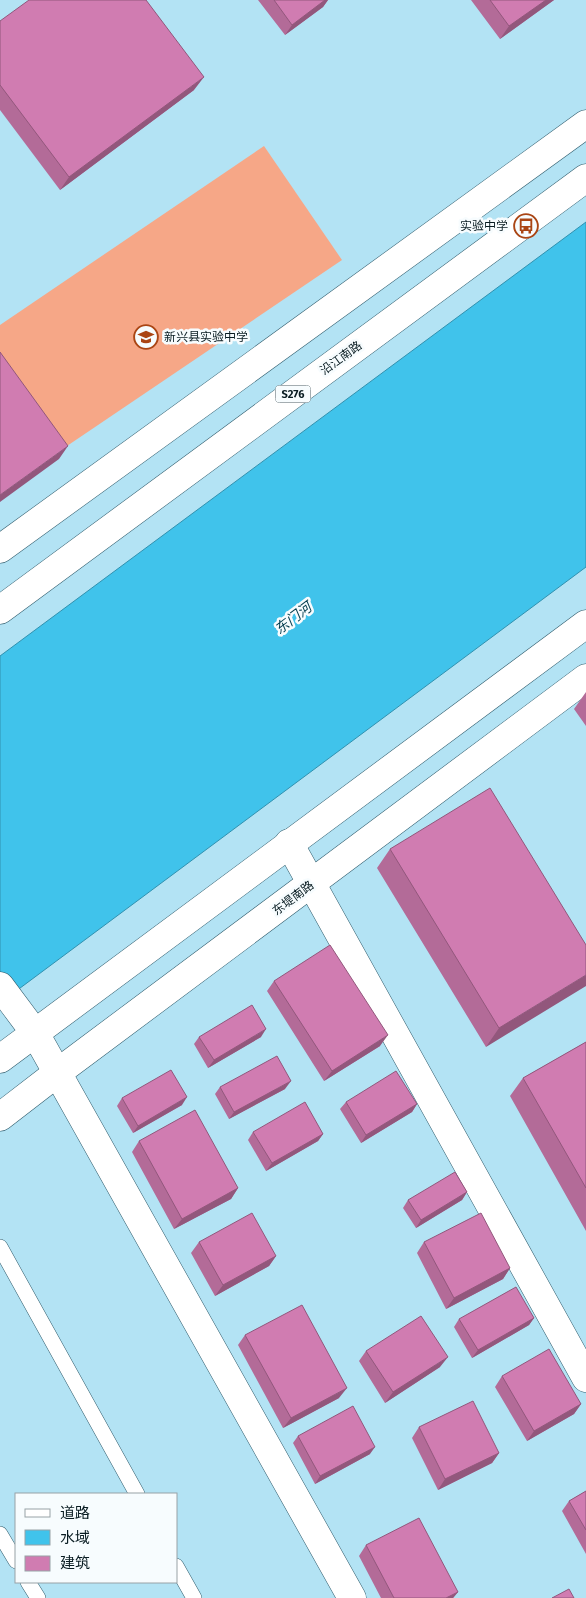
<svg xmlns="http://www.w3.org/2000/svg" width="586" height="1598" viewBox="0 0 586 1598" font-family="'Fira Sans','Noto Sans SC',sans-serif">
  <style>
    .grass { fill: #f6a787 }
    .water { fill: #40c3eb; stroke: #3091af }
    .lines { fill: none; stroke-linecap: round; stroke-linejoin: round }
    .lane-casing { stroke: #315d6d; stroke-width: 16 }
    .street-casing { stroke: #315d6d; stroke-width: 29 }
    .secondary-casing { stroke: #315d6d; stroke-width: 29 }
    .primary-casing { stroke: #315d6d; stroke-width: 29 }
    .lane { stroke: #fff; stroke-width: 15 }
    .street { stroke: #fff; stroke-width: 28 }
    .secondary { stroke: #fff; stroke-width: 28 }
    .primary { stroke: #fff; stroke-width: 28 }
    .wall { fill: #b36b98 }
    .shaded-wall { fill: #92577c }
    .building { fill: #d07cb1; stroke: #92577c }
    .labels { text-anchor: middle; stroke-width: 5; stroke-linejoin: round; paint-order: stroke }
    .shield { fill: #f7fcfe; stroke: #505f64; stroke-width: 1 }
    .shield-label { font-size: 11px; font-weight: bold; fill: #091c22 }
    .poi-label { font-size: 12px; fill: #091c22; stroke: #f7fcfe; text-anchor: end }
    .street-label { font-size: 12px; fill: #091c22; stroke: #f7fcfe }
    .water-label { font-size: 14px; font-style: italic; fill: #003b4c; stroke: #f7fcfe }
  </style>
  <rect width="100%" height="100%" fill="#b3e3f4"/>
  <path class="grass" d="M264 146 342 260 64 448 0 355V325Z"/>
  <path class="water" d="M586 222V567L0 1003V656Z"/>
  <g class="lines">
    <g class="lane-casing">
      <path id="lane" d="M0 1247 137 1494
        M0 1534 16 1561
        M176 1566 194 1598
        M28 1582 38 1598"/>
    </g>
    <g class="street-casing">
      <path id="street" d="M289 843 586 1378
        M35 1033 352 1598"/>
    </g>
    <g class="secondary-casing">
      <path id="secondary" d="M0 986 35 1033
        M0 1059 586 624
        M0 1117 57 1073 586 678"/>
    </g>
    <g class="primary-casing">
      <path id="primary" d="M0 549 586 124
        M0 610 586 178"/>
    </g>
    <use href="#lane" class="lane"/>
    <use href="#street" class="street"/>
    <use href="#secondary" class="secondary"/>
    <use href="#primary" class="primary"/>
  </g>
  <path class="wall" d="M258 0H328L323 7 285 35Z
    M471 0H554L500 39Z
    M0 21 194 90 60 190 0 110Z
    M586 692V726L574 709Z
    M390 849 586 945 486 1047 377 868Z
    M274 981 380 1046 324 1081 267 991Z
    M199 1037H261L208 1068 194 1044Z
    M586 1042V1231L510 1096 523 1078Z
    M220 1087 285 1089 229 1119 215 1094Z
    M122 1098 182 1105 133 1133 117 1106Z
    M346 1102 417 1104 412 1112 361 1143 340 1109Z
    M253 1132 323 1134 318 1141 266 1171 248 1140Z
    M139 1141 238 1188 231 1199 174 1229 132 1152Z
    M467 1192 462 1200 416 1228 403 1208 408 1200Z
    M199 1242 276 1256 269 1266 215 1296 191 1253Z
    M424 1242 510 1268 503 1279 446 1309 417 1253Z
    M534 1318 529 1325 472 1358 454 1327 459 1319Z
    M245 1335 339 1398 283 1428 238 1345Z
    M366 1351 440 1367 385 1403 359 1361Z
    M502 1376 581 1404 574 1414 527 1441 495 1387Z
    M419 1427 499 1453 492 1463 438 1490 412 1438Z
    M298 1436 370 1454 315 1484 293 1443Z
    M586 1491V1554L562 1511 569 1501Z
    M366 1545 458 1592 453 1598H381L359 1556Z"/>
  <path class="shaded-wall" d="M325 0H328L323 7 285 35 292 25Z
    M546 0H554L500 39 509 26Z
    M204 77 194 90 60 190 69 177Z
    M68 446 59 459 0 502V495Z
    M586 975V986L486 1047 499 1028Z
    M266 1029 261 1037 208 1068 214 1060Z
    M388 1035 380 1046 324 1081 332 1071Z
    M291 1081 285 1089 229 1119 234 1112Z
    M187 1097 182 1105 133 1133 138 1126Z
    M417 1104 412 1112 361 1143 366 1135Z
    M323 1134 318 1141 266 1171 272 1163Z
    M238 1188 231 1199 174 1229 182 1219Z
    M467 1192 462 1200 416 1228 421 1220Z
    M276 1256 269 1266 215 1296 223 1285Z
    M510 1268 503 1279 446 1309 454 1298Z
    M534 1318 529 1325 472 1358 478 1350Z
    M448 1357 440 1367 385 1403 393 1392Z
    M347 1388 339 1398 283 1428 291 1418Z
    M581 1404 574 1414 527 1441 534 1431Z
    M375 1447 370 1454 315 1484 320 1476Z
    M499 1453 492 1463 438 1490 445 1479Z
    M458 1592 453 1598H446Z"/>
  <path class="building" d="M29 0H146L204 77 69 177 0 85V21Z
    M274 0H325L292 25Z
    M490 0H546L509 26Z
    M0 352 68 446 0 495Z
    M490 788 586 945V975L499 1028 390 849Z
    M330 945 388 1035 332 1071 274 981Z
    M252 1005 266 1029 214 1060 199 1037Z
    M586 1042V1188L523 1078Z
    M277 1056 291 1081 234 1112 220 1087Z
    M171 1070 187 1097 138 1126 122 1098Z
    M396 1071 417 1104 366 1135 346 1102Z
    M305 1102 323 1134 272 1163 253 1132Z
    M195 1110 238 1188 182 1219 139 1141Z
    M455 1172 467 1192 421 1220 408 1200Z
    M252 1213 276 1256 223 1285 199 1242Z
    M481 1213 510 1268 454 1298 424 1242Z
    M516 1287 534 1318 478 1350 459 1319Z
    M302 1305 347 1388 291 1418 245 1335Z
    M421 1316 448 1357 393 1392 366 1351Z
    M549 1349 581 1404 534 1431 502 1376Z
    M473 1401 499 1453 445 1479 419 1427Z
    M353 1406 375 1447 320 1476 298 1436Z
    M586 1491V1530L569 1501Z
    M419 1518 458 1592 446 1598H394L366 1545Z
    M569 1589 574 1598H552Z"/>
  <defs>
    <g id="bus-ring" transform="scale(1.25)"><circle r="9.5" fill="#f7fcfe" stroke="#aa4514" stroke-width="1.5"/><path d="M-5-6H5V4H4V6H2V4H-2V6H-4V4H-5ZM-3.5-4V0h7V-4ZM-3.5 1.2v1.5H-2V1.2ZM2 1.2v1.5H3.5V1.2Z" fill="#aa4514"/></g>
    <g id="school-ring" transform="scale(1.25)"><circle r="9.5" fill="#f7fcfe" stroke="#aa4514" stroke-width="1.5"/><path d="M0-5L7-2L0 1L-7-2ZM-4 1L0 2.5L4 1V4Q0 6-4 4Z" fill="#aa4514"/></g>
  </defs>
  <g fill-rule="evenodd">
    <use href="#bus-ring" x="526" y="226"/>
    <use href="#school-ring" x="146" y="337"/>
  </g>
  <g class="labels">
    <rect class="shield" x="275.5" y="385.5" width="35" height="17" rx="4"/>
    <g class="shield-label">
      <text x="293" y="398">S276</text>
    </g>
    <g class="poi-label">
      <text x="508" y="230">实验中学</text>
      <text x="164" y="341" text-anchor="start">新兴县实验中学</text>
    </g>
    <g class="street-label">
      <text transform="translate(341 358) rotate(-36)" y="4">沿江南路</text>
      <text transform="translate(293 898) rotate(-37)" y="4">东堤南路</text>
    </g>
    <g class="water-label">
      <text transform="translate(293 618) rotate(-37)" y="5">东门河</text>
    </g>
  </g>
  <rect x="15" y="1493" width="162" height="90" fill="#f7fcfe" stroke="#98a2a6"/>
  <rect x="25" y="1509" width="25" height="8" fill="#ffffff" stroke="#98a2a6"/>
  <text x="60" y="1518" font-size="15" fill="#091c22">道路</text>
  <rect x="25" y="1530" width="25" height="15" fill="#40c3eb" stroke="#98a2a6"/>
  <text x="60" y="1543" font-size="15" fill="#091c22">水域</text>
  <rect x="25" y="1556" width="25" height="15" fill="#d07cb1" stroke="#98a2a6"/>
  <text x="60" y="1568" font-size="15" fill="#091c22">建筑</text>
</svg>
